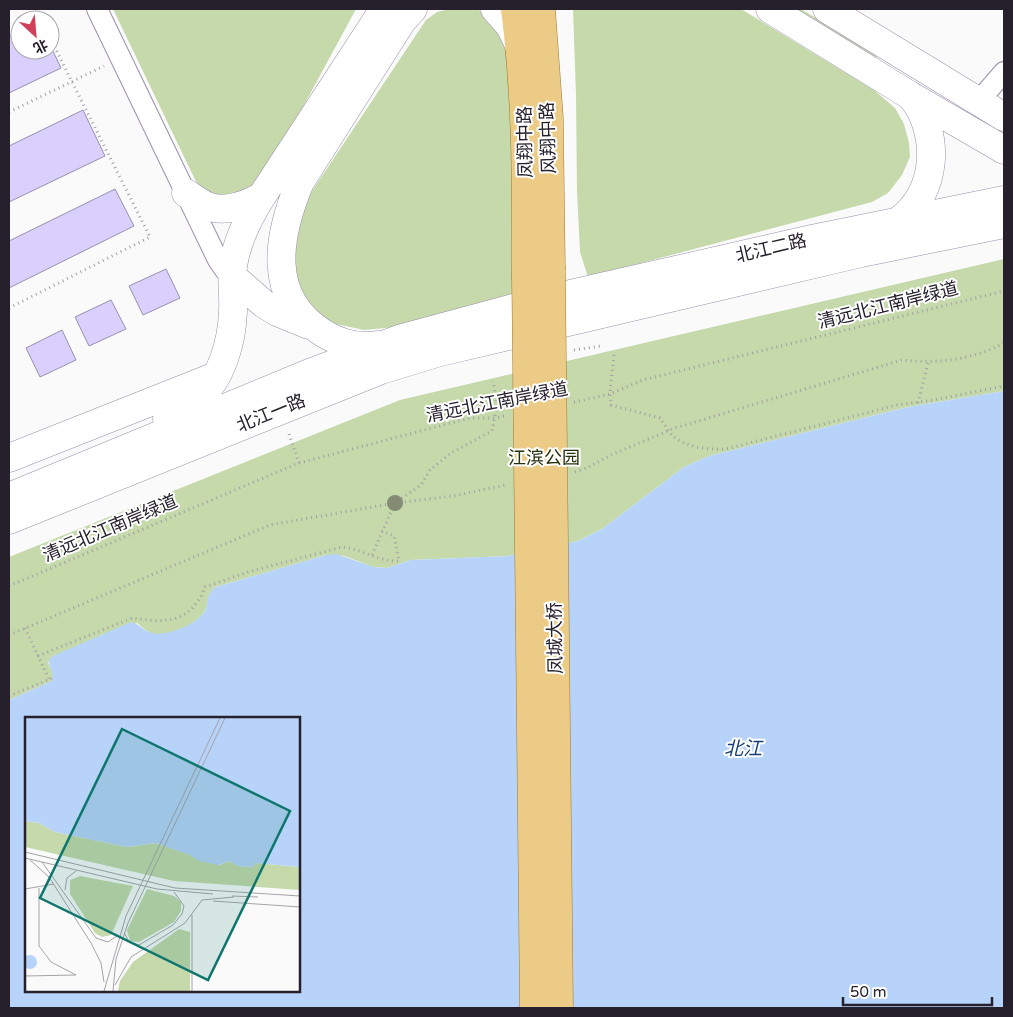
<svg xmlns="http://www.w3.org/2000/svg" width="1013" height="1017" viewBox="0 0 1013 1017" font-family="'Varela Round','Noto Sans SC',sans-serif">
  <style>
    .green { fill: #c5d9ab }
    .water { fill: #b8d3fa; fill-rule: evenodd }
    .building { fill: #d9d0fd; stroke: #9791b0 }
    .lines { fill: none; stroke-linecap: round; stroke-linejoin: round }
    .street-casing { stroke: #9a8eac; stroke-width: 22 }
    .secondary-casing { stroke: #9a8eac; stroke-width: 29 }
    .primary-casing { stroke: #9f7832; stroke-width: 29 }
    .path { stroke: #a19fa4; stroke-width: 3; stroke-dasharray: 1 4; stroke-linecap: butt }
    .street { stroke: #fff; stroke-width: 20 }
    .secondary { stroke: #fff; stroke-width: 28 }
    .primary { stroke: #eccb86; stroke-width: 28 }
    .primary-bridge-casing { stroke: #9f7832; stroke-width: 29; stroke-linecap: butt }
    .primary-bridge { stroke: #eccb86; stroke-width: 28 }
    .tree { fill: #848c76 }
    .labels { text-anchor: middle; stroke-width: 4; stroke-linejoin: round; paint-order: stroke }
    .street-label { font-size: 18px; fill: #25202c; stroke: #fff }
    .park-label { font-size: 18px; fill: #24320a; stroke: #fff }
    .water-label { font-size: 19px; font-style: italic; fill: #173f78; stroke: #fff }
    .inset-road { fill: none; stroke: #a5a3a8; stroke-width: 1 }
    .view { fill: #0f766e; fill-opacity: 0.15; stroke: #0f766e; stroke-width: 2.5 }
    .inset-edge { fill: none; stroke: #25202c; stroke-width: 2.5 }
  </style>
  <rect width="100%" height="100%" fill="#fafafa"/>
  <path class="green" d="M113 9H356L271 166 262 181 228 200 201 192Z
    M450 9C458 9 466 8 474 9 494 12 503 35 511 51L515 298 396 327 364 330 336 324 319 317 303 299 292 273 293 240 304 203 426 20 437 12Z
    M573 9H741L874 90 895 108 904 124 909 143 910 157 902 175 888 193 872 202 588 277 580 252 577 191 576 94Z
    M791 9H801L875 54 877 57 875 58Z
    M1004 259V391L908 407 709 456 684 467 602 529 578 541 508 556 411 560 387 568 374 567 344 556 326 555 216 587C205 594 210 605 203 614 195 625 166 637 153 634 147 632 142 627 137 623L48 662 54 676 52 681 9 700V557L400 400Z"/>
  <path class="water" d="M1004 391V1008H9V700L52 681C56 671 43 663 53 656L131 622C139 624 144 631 152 633 166 637 198 624 205 611 209 602 206 593 216 587L326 555 336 554 374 567 387 568 411 560 508 556 578 541 602 529 684 467 709 456 908 407ZM26 718H299V991H26Z"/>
  <path class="building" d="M20 31V50H50V45L61 68 9 93V36Z
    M83 110 105 156 9 202V146Z
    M115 189 134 226 9 288V241Z
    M166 269 180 298 143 315 129 286Z
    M111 300 126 329 89 346 75 317Z
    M62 330 76 360 40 377 26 348Z"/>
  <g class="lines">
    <g class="street-casing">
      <path id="street" d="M97 9 218 260 225 270 233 277
        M978 102 1004 72"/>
    </g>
    <g class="secondary-casing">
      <path id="secondary" d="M495 9 510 26 520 47
        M770 9 911 96 1004 150
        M827 9 1004 117
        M186 193C192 197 200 203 207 206 225 213 247 205 262 196
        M898 221C938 194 941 132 911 96
        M233 277 264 304 277 312 309 325
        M378 345C359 348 339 343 323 333 265 297 278 235 300 182L402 21 413 9
        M167 419C178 413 190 407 199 398 222 378 232 341 233 311 234 296 231 281 233 266 237 240 248 218 262 196L384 9
        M9 458 211 378
        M9 497 312 372 399 339 540 301 812 239 1004 200
        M9 520 381 370 440 352 861 253 1004 224"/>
    </g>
    <g class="primary-casing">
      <path id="primary" d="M515 9C527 99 526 186 526 276
        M541 9 549 118 551 267"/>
    </g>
    <path class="path" d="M36 9 41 20
      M9 112 104 66
      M9 308 150 237 50 38
      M574 350 601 346
      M614 355 610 392 611 405 660 418C665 425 670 435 678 440 693 448 710 450 726 449L897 405 934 400 1004 386
      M574 402 610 394 643 380 1004 291
      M918 403 928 363
      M289 434 299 463
      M575 472 589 467 613 454 675 428 902 360C937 364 972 360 1004 343
      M372 555 395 503 421 485 430 470 451 453 492 431 497 404 493 381
      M9 586 299 463 470 418H495L504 416
      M25 628 49 679
      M9 635 270 525 395 503 453 496 505 485
      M38 656 132 618 157 621 174 619 182 616 192 609 201 597 205 587 248 572 342 547C362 549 378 562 399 561L394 536 382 531
      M9 696 53 678"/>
    <use href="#street" class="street"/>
    <use href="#secondary" class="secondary"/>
    <use href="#primary" class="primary"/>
    <g class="primary-bridge-casing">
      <path id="primary-bridge" d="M551 267 559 1008
        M526 276 534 1008"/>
    </g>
    <use href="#primary-bridge" class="primary-bridge"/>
  </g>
  <circle class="tree" cx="395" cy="503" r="8"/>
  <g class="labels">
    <g class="street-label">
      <text transform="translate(548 138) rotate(-92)" y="6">风翔中路</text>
      <text transform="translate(525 142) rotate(-91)" y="6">凤翔中路</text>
      <text transform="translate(771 248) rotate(-13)" y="6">北江二路</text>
      <text transform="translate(888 305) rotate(-14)" y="6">清远北江南岸绿道</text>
      <text transform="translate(497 402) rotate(-11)" y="6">清远北江南岸绿道</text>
      <text transform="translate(271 413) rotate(-22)" y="6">北江一路</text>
      <text transform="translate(110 528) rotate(-23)" y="6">清远北江南岸绿道</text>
      <text transform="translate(555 638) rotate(-91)" y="6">凤城大桥</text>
    </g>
    <g class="park-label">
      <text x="544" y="464">江滨公园</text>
    </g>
    <g class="water-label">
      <text x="743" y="755">北江</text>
    </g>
  </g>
  <g transform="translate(25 717)">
    <rect width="275" height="275" fill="#fafafa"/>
    <path d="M0 104 14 106 30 115 102 130 131 126 195 148 204 144 213 149 228 150 230 146 275 150V173L149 164 0 130ZM55 159 108 169 86 218 77 220 70 216 45 177V163ZM122 172 149 179 156 185V194L149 205 114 225 105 224 102 213ZM154 212 165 215V274H93L95 264 108 245Z" fill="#c5d9ab"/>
    <path d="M0 1H275V150L230 146 228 150 213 149 204 144 194 148 174 144 165 138 131 126 102 130 30 115 14 106 0 104ZM-2 245a7 7 0 1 1 14 0a7 7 0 1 1-14 0Z" fill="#b8d3fa"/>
    <path class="inset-road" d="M0 135 150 171 275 179M0 141 132 172 188 177M5 143 24 160 66 226 76 246 79 265M17 145 71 221 83 225 92 219M0 172 29 167M40 173 42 161 51 154M207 179 233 180M188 184 275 190M167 198V274M100 217 104 225 114 228 148 208 157 197 159 189 149 175M0 259 51 258 26 245 14 229V171M90 268 106 240 160 206 177 183 209 180M79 274 101 199 195 1M88 274 91 242 103 206 200 1"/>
    <path class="view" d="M97 12 265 94 183 263 15 181Z"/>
    <rect width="275" height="275" class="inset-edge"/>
  </g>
  <rect width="1013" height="1017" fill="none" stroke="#25202c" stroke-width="20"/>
  <g transform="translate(35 35) rotate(154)"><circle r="24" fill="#ffffff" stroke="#a8a6ab"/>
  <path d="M0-4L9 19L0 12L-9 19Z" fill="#d0405a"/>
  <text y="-8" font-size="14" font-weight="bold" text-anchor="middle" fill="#25202c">北</text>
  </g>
  <path d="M843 997v8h149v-8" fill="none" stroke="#25202c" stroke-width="2.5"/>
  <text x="850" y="997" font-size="15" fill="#25202c" stroke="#ffffff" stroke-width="4" paint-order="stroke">50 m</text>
</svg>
